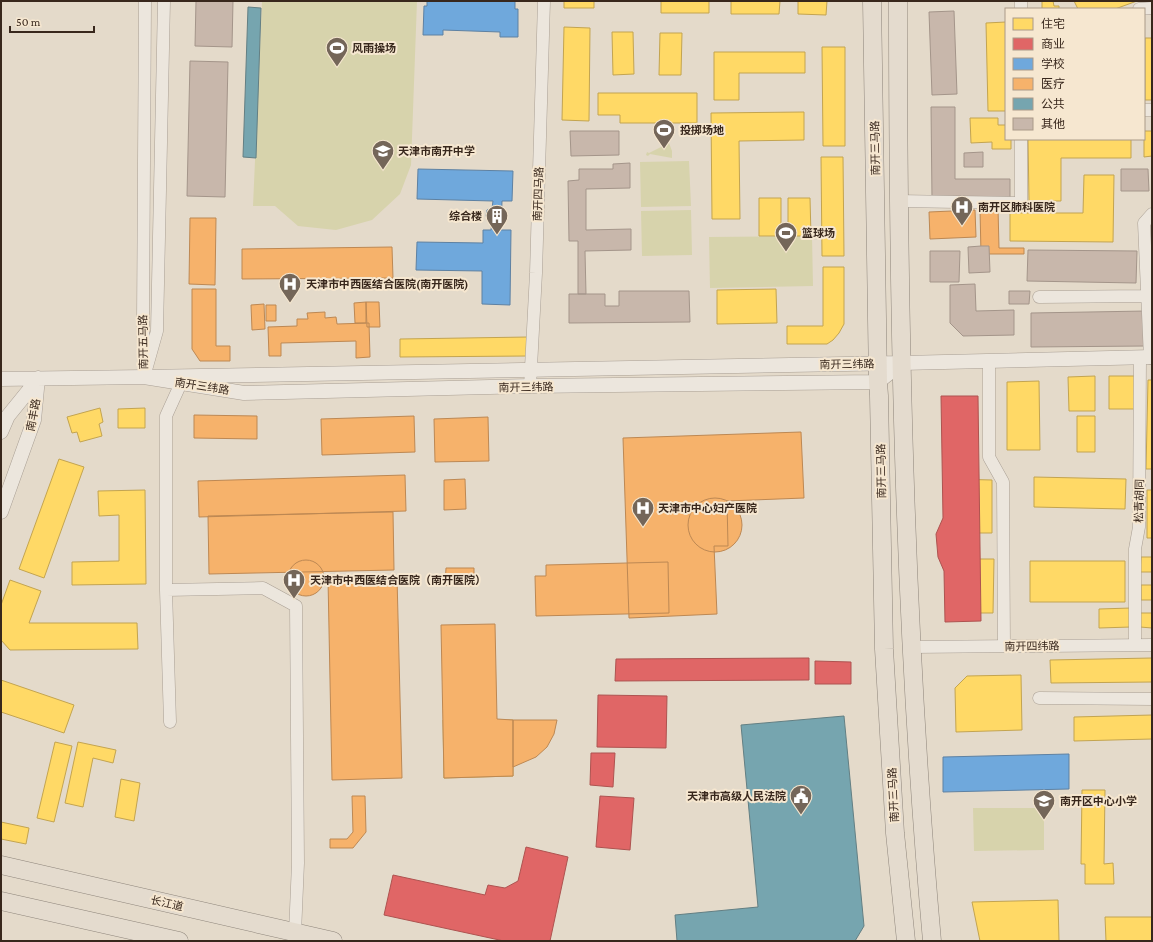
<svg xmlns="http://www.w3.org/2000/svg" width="1153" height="942" viewBox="0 0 1153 942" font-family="'Crimson Pro','Noto Sans SC',serif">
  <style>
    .green { fill: #d7d3ac }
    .homes { fill: #ffd966; stroke: #c3a450 }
    .shops { fill: #e06666; stroke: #ae5350 }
    .schools { fill: #6fa8dc; stroke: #5e81a2 }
    .health { fill: #f6b26b; stroke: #bd8853 }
    .public { fill: #76a5af; stroke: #637f83 }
    .building { fill: #c8b7ab; stroke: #a4958a }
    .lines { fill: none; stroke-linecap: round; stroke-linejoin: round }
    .minor-casing { stroke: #a99f94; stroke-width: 13 }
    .tertiary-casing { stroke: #a99f94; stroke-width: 15 }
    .primary-casing { stroke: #8e857b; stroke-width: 19 }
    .minor { stroke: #ece6dd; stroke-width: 12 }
    .tertiary { stroke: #ece6dd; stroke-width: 14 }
    .primary { stroke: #e4dbce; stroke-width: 18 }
    .labels { text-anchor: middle; stroke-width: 4; stroke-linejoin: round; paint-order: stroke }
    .poi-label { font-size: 11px; font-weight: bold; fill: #38271c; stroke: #f6e7d0; text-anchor: start }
    .street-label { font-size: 11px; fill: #38271c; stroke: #f6e7d0 }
  </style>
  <rect width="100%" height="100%" fill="#e4daca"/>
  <path class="green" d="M262 1H417L411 165 400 194 372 220 336 230 298 226 275 206H253Z
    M669 143 672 151V158L650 154 648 156 646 155 647 152 649 153Z
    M689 161 691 206 641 207 640 162Z
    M691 210 692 255 642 256 641 211Z
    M812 236 813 286 710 288 709 237Z
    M973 808H1044V850L974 851Z"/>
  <path class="homes" d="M564 1H594V8H564Z
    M661 1H709V13H661Z
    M731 1H780L779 14H731Z
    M798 1H827L826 15 798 14Z
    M1042 1H1053L1054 6H1059V9H1042Z
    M1074 1H1137L1115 9H1078Z
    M1006 22V111H988L986 23Z
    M564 27 590 28 589 121 562 120Z
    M612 32H633L634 74 613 75Z
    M660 33H682L681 75H659Z
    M1145 38H1152V100H1145Z
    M822 47H845V146H823Z
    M714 52H805V73H739V100H714Z
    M598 93H697V123H620V115H598Z
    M804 112V140L739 141 740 219H712L711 113Z
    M970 118H998V125H1006V139H1011V149H992V142L971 143Z
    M1144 131H1152V156L1144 157Z
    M1028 139H1131V158H1061V201H1029Z
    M821 157H843L844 256H822Z
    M1084 175H1114L1113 242 1010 241V213H1083Z
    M759 198H781V236H759Z
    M788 198H810L811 236H788Z
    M823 267H844V324L839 333 833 340 827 344H787V326H823Z
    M776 289 777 323 717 324V290Z
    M528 337V356L400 357V339Z
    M1095 376V411H1069L1068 377Z
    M1109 376H1136L1135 409H1109Z
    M1148 380H1152V469H1146Z
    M1039 381 1040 450H1007V382Z
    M100 408 103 422 99 424 102 436 80 442 77 432 72 433 67 417Z
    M145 408V428H118V409Z
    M1077 416H1095V452H1077Z
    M59 459 84 467 44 578 19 569Z
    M1034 477 1126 479 1125 509 1034 507Z
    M952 479 992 480V533H952Z
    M145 490 146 584 72 585V562L119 561V515L99 516 98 491Z
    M1147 490H1152V538H1147Z
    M1141 557H1152V572H1140Z
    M953 559H994L993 613H953Z
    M1030 561H1125V602H1030Z
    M10 580 41 591 29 623H137L138 649 10 650 1 640V605Z
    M1141 585H1152V600H1141Z
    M1131 608V627L1099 628V609Z
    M1140 613H1152V628L1140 627Z
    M1152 658V682L1051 683 1050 660Z
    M1021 675 1022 730 956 732 955 688 967 676Z
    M1 680 74 705 64 733 1 712Z
    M1152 715V739L1074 741V717Z
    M443 720H513V776L444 778Z
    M55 742 72 746 54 822 37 818Z
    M78 742 116 750 113 763 93 758 83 807 65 803Z
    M121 779 140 783 134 821 115 817Z
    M1082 790H1105L1104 864 1113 863 1114 884H1085V864H1081Z
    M1 822 29 828 26 844 1 839Z
    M1058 900 1059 941H980L972 902Z
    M1105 917H1152V941H1106Z"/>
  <path class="shops" d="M941 396H978L981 621 945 622 944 571 938 557 936 534 943 518Z
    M809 658V680L615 681 616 659Z
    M815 661 851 662V684H815Z
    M598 695 667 696 666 748 597 747Z
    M591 753H615L613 787 590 785Z
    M600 796 634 798 630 850 596 847Z
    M526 847 568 857 550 941H504L384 915 393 875 485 895 488 885 505 888 518 881Z
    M801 884 812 885 821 891 828 899 832 909 833 920 829 930 820 941H782L776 936 771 927 769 917 770 907 774 898 781 890 790 885Z"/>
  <path class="schools" d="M427 1H515V9H518V37H500V32L443 30V35H423L424 6H427Z
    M418 169 513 171 512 201H502L501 230H511L510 305 482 304V271L416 270 417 242 483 243V230H491L492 222 488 219 486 216 487 210 492 208 493 201 417 199Z
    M1069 754V789L943 792V757Z"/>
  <path class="health" d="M998 208 999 248H1024V254H981L980 209Z
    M975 210 976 237 930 239 929 212Z
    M190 218H216L215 285 189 284Z
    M392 247 393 278 242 279V249Z
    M192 289H216V346H230V361H200L192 349Z
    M366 302V323H355L354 303Z
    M366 302H379L380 327H367Z
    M264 304 265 329 252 330 251 305Z
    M266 305H276V321H266Z
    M325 312V318L336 317 337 324 369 323 370 357 356 358V341L281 343V356H269L268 327 297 326V319H308L307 313Z
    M194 415 257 416V439L194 438Z
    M414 416 415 452 322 455 321 419Z
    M488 417 489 461 435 462 434 419Z
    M801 432 804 498 727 501 728 546H714L717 614 629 618 623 438Z
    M405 475 406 511 199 517 198 481Z
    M465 479 466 509 444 510V480Z
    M688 525a27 27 0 1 1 54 0a27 27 0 1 1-54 0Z
    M393 512 394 570 209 574 208 516Z
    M288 578a18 18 0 1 1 36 0a18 18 0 1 1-36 0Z
    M668 562 669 613 536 616 535 576H546V565Z
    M446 568H474V586L445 585Z
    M397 577 402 778 332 780 328 579Z
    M495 624 497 719 513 720V776L444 778 441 625Z
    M513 720H557L554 734 547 747 536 757 513 767Z
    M352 796H365L366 832 353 848H330V839H347L353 832Z"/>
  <path class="public" d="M248 7 261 8 256 158 243 157Z
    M844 716 864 926 855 941H677L675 915 758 907 741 725Z"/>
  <path class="building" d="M196 1H233L232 47 195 46Z
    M954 11 957 94 932 95 929 12Z
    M190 61 228 62 225 197 187 196Z
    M931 107H955V179H1010V199H932Z
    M570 131H619V155L571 156Z
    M983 152V167H964V153Z
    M630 163V188L586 189V230L631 229V250L585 251 586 294H578V241H569L568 181 579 180V169H613V164Z
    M1121 169H1148L1149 191H1121Z
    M981 246H989L990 272 969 273 968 247Z
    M1028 250 1137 251 1136 283 1027 281Z
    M930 251H960L959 282H930Z
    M975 284 976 311 1014 310V335L963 336 950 323V285Z
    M619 291H689L690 322 569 323V294H605V306H619Z
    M1009 291H1030L1029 304H1009Z
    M1146 311V346L1031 347V313Z"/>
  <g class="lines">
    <g class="minor-casing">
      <path id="minor" d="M1021 1V9
        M1139 9 1152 8
        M1144 110H1152
        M898 201 1021 203V139
        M1039 297 1147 296
        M1150 358 1144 223 1152 214
        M989 361V457L1003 482 1004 646
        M144 364 143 322 145 1
        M144 377 157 331 164 1
        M530 386 536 273 544 1
        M166 590 263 588 296 606 298 863 295 933
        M1135 645V549L1139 527 1140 358
        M912 647 1152 645
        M1039 698 1152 699
        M170 722 166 590V416L181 383"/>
    </g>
    <g class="tertiary-casing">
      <path id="tertiary" d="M902 363 1152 357
        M1 379 144 377 902 363 878 382 530 386 244 393 144 377
        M1 432 8 416 38 379
        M1 512 34 420 38 378"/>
    </g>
    <g class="primary-casing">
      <path id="primary" d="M872 1 878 382 879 396 884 649 895 833 906 941
        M898 1C898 314 904 629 932 941
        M1 865 333 941
        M1 901 179 941"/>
    </g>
    <use href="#minor" class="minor"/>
    <use href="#tertiary" class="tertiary"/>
    <use href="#primary" class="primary"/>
  </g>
  <defs>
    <g id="stadium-pin" transform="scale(1.15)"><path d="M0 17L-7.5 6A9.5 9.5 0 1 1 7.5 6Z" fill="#746659" stroke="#f6e7d0"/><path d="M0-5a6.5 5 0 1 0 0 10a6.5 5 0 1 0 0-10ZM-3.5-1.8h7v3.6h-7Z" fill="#fff"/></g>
    <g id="school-pin" transform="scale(1.15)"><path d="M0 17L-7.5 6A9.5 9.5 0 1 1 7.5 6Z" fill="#746659" stroke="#f6e7d0"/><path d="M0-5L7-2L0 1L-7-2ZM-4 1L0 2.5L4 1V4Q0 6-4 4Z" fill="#fff"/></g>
    <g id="hospital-pin" transform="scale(1.15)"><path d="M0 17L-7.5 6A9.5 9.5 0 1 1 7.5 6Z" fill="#746659" stroke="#f6e7d0"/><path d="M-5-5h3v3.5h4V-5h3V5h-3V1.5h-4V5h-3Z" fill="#fff"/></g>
    <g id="building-pin" transform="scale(1.15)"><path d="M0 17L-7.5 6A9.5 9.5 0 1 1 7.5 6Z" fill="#746659" stroke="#f6e7d0"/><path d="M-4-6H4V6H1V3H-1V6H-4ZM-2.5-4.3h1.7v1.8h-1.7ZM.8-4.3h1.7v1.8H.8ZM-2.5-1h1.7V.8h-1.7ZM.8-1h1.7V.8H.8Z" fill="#fff"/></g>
    <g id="civic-pin" transform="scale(1.15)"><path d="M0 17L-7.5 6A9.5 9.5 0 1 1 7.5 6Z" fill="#746659" stroke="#f6e7d0"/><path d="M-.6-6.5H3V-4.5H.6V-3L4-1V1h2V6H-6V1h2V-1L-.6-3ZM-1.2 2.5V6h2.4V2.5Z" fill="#fff"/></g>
  </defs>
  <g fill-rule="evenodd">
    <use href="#stadium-pin" x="337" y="48"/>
    <use href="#stadium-pin" x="664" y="130"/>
    <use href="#school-pin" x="383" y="151"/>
    <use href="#hospital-pin" x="962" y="207"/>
    <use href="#building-pin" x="497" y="216"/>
    <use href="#stadium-pin" x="786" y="233"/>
    <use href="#hospital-pin" x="290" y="284"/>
    <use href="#hospital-pin" x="643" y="508"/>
    <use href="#hospital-pin" x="294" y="580"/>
    <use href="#civic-pin" x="801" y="796"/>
    <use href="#school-pin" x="1044" y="801"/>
  </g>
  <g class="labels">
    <g class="poi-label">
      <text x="352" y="52">风雨操场</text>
      <text x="680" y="134">投掷场地</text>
      <text x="398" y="155">天津市南开中学</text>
      <text x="978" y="211">南开区肺科医院</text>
      <text x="482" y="220" text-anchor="end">综合楼</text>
      <text x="802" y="237">篮球场</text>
      <text x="306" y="288">天津市中西医结合医院(南开医院)</text>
      <text x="658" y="512">天津市中心妇产医院</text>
      <text x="310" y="584">天津市中西医结合医院（南开医院）</text>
      <text x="786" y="800" text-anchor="end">天津市高级人民法院</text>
      <text x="1060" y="805">南开区中心小学</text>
    </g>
    <g class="street-label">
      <text transform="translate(875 148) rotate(-91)" y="4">南开三马路</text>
      <text transform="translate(538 194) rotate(-88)" y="4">南开四马路</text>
      <text transform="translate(143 342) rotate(-91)" y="4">南开五马路</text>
      <text transform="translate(847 364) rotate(-1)" y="4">南开三纬路</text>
      <text transform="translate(202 386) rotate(9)" y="4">南开三纬路</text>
      <text transform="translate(526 387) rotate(-1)" y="4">南开三纬路</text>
      <text transform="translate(33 415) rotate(-79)" y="4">南丰路</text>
      <text transform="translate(881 471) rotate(-91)" y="4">南开三马路</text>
      <text transform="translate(1139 501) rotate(-89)" y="4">松青胡同</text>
      <text transform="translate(1032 646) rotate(-1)" y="4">南开四纬路</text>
      <text transform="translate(893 795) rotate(-93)" y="4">南开三马路</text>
      <text transform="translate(167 903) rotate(13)" y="4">长江道</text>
    </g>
  </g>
  <rect width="1153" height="942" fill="none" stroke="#38271c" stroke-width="4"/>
  <rect x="1005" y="8" width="140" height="132" fill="#f6e7d0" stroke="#aa9a88"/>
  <rect x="1013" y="18" width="20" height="12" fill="#ffd966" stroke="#aa9a88"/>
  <text x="1041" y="28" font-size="12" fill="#38271c">住宅</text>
  <rect x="1013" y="38" width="20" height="12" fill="#e06666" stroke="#aa9a88"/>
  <text x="1041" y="48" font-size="12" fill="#38271c">商业</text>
  <rect x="1013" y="58" width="20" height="12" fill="#6fa8dc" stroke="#aa9a88"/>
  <text x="1041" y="68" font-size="12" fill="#38271c">学校</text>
  <rect x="1013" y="78" width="20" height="12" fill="#f6b26b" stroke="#aa9a88"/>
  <text x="1041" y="88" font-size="12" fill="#38271c">医疗</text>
  <rect x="1013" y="98" width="20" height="12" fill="#76a5af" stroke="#aa9a88"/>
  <text x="1041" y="108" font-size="12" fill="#38271c">公共</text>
  <rect x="1013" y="118" width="20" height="12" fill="#c8b7ab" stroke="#aa9a88"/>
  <text x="1041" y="128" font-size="12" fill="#38271c">其他</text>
  <path d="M10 26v6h84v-6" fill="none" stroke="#38271c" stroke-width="2"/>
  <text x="16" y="26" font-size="12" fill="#38271c" stroke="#f6e7d0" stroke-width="3" paint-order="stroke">50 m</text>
</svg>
